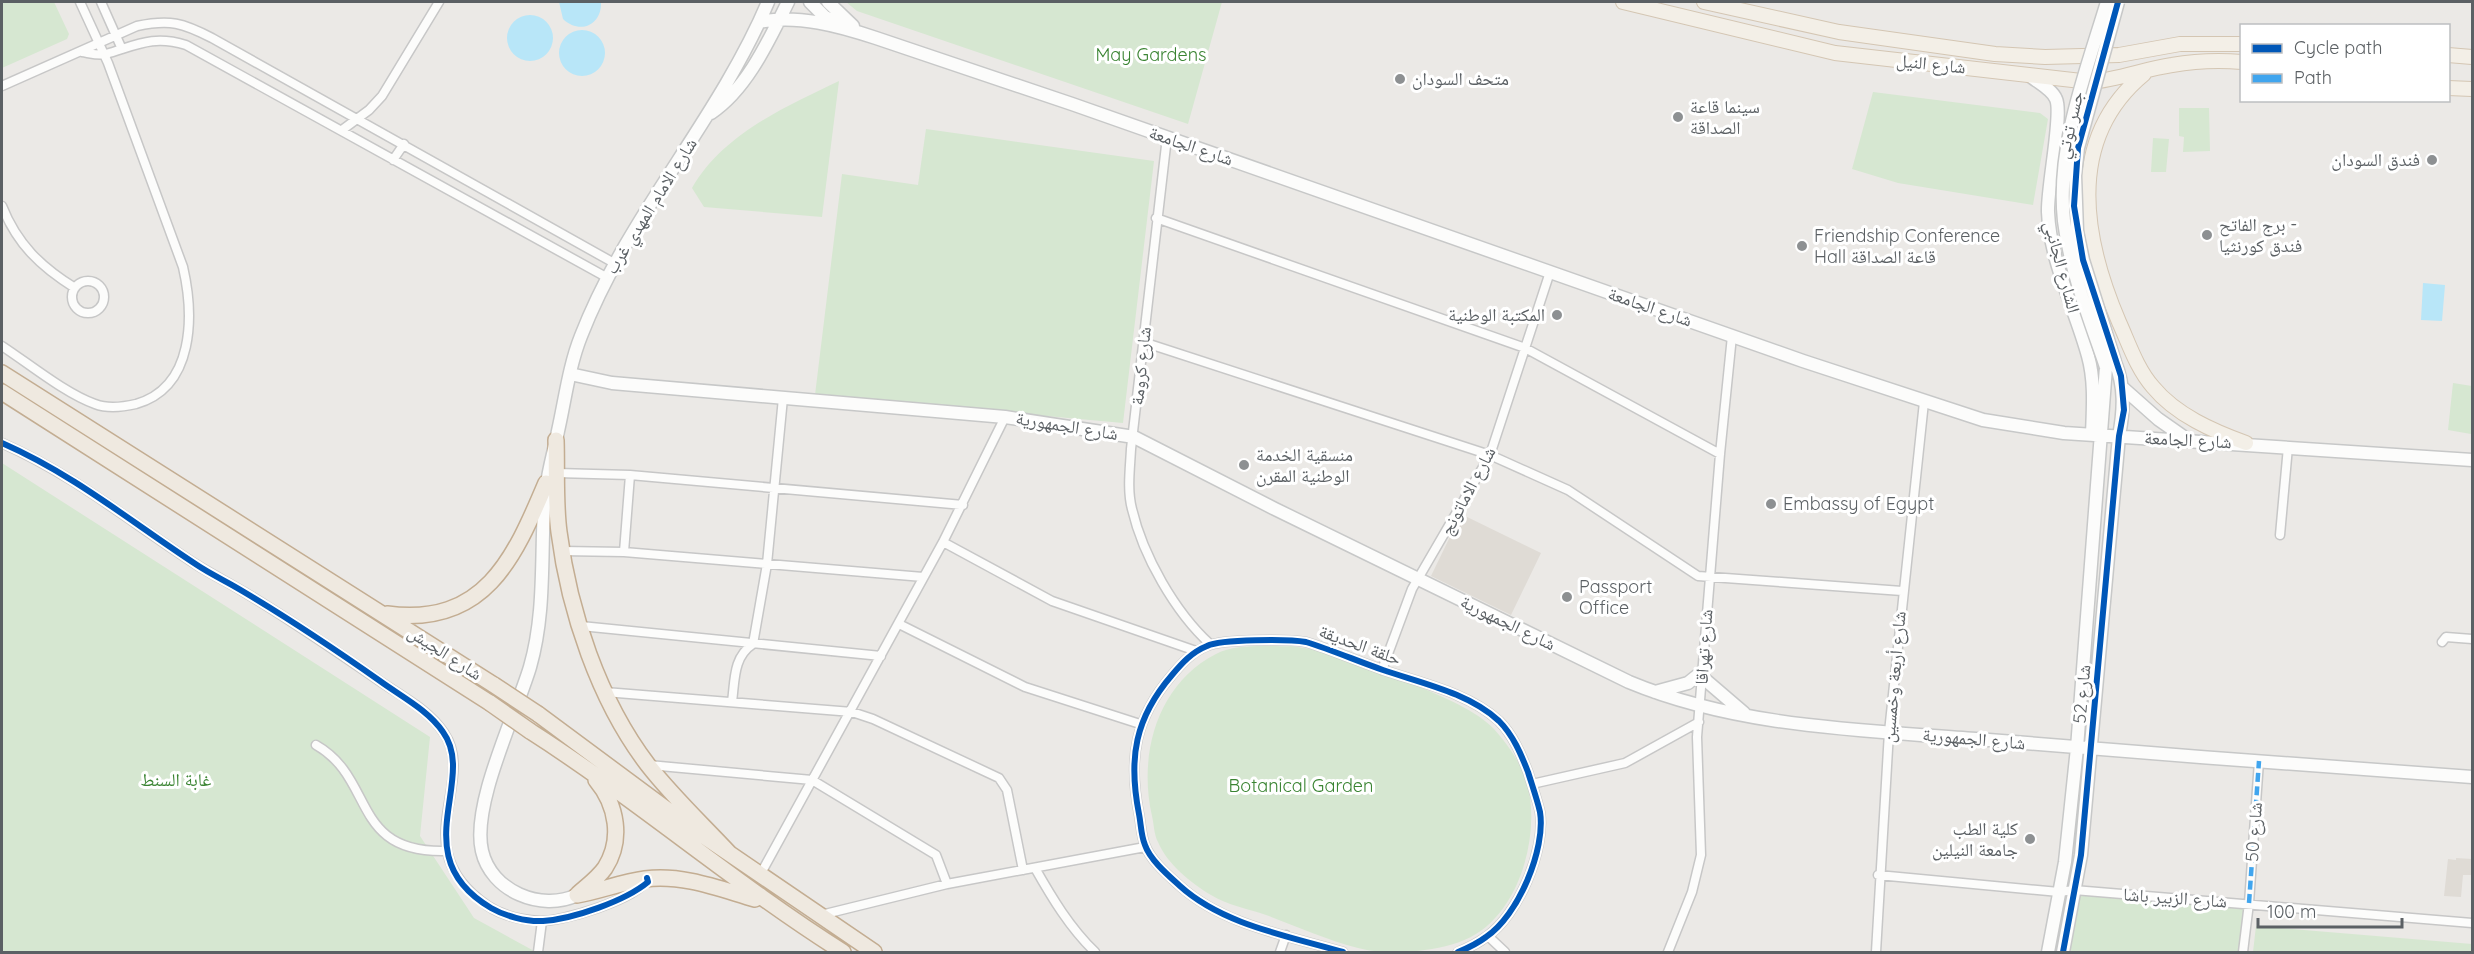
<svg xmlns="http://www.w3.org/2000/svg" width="2474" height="954" viewBox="0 0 2474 954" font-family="Quicksand,'Noto Naskh Arabic',sans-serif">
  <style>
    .education { fill: #dfdbd5 }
    .green { fill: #d6e7d1 }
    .water { fill: #b8e6f8 }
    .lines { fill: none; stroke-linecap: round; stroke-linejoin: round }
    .street-casing { stroke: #c7c7c7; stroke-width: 11 }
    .secondary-casing { stroke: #c7c8c8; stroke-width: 15 }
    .primary-casing { stroke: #d4c6b3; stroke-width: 16 }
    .highway-casing { stroke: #c3ad92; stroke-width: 18 }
    .street { stroke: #fcfcfb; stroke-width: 8 }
    .secondary { stroke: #fcfcfb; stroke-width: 12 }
    .primary { stroke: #f3efe7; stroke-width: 14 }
    .highway { stroke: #efe9e0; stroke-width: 15 }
    .secondary-bridge-casing { stroke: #c7c8c8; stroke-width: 15; stroke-linecap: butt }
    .highway-bridge-casing { stroke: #c3ad92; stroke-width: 18; stroke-linecap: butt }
    .secondary-bridge { stroke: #fcfcfb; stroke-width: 12 }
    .highway-bridge { stroke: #efe9e0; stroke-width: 15 }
    .quiet { stroke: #40a5ee; stroke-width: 4.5; stroke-dasharray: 9 4.5; stroke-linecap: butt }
    .cycleway-casing { stroke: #fff; stroke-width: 10 }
    .cycleway { stroke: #0057b8; stroke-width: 6 }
    .poi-dot { fill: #8d9092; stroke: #fff; stroke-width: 2 }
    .labels { text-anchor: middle; stroke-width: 6; stroke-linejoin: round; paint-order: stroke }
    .park-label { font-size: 18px; fill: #3a8432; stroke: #fff }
    .street-label { font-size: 18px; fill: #5b6064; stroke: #fff }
    .poi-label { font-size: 18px; fill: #5b6064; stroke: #fff; text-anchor: start }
  </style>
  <rect width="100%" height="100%" fill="#ebe9e6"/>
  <path class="education" d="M1461 514 1541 553 1511 615 1431 576Z
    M2456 858 2472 859V875H2463L2461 897 2444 896 2448 859 2456 860Z"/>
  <path class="green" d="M2 2H54L69 34 67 39 2 68Z
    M846 2H1222L1188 124 857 11Z
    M839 81 822 217 704 207 692 188C723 134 785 107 839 81Z
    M1873 92 2040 113 2048 119 2033 205 1898 183 1852 169Z
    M2179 108H2209L2210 151 2183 152 2184 137 2179 136Z
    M926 129 1154 161 1123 423 815 395 842 174 918 185Z
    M2153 138 2169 139 2166 172H2151Z
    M2453 383 2472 386 2471 434 2448 430Z
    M2 463 430 737 420 836 474 918 536 952H2Z
    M1291 646 1317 650C1359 665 1464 697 1493 728 1506 742 1522 764 1527 783 1540 830 1523 899 1482 930 1467 941 1450 946 1432 949 1408 953 1381 954 1358 948 1327 940 1296 926 1266 915 1249 909 1227 905 1211 895 1191 883 1167 864 1158 842 1154 835 1154 824 1152 816 1138 755 1157 684 1216 654 1237 643 1269 647 1291 646Z
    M2078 894 2247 907 2241 952H2070Z
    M2256 926 2472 944V952H2253Z"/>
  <path class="water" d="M559 2H601C602 25 580 35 563 19Z
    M507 38a23 23 0 1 1 46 0a23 23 0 1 1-46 0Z
    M559 53a23 23 0 1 1 46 0a23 23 0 1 1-46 0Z
    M2423 283 2445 285 2442 321 2421 320Z"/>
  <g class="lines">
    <g class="street-casing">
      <path id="street" d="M101 2 121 47
        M82 52C89 53 99 56 106 54 137 45 153 35 186 45L606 277
        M2 86 137 26C170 19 183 23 212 38L614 263
        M342 130 369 110 382 96 439 2
        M1167 137 1131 449C1130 469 1127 490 1132 509 1143 556 1175 612 1210 644
        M393 160 404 144
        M2 206C17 244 41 267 75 288
        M1156 218 1525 348 1720 454
        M72 297a16 16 0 1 1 32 0a16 16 0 1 1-32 0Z
        M1143 342 1490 455 1568 490 1698 576 1902 591
        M2 346C28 363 66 394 95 404 108 409 123 407 136 404 195 387 194 315 183 267L108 63 80 2
        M2 443C76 476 130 522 197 565 213 575 229 583 244 592 291 620 336 651 381 682 403 697 429 710 444 733 478 783 403 848 488 906 503 916 522 920 540 921 562 922 636 899 647 880
        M557 473 630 475 963 505
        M2280 535 2288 447
        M943 542 1052 601 1196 651
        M562 551 624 552 923 577
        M624 552 630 475
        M899 624 1025 687 1140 724
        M581 626 881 656
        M2442 642 2446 637 2472 639
        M1382 670 1412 589 1490 455 1550 272
        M605 692 852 712 873 719 999 778 1007 790 1023 870
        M732 702C735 680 733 657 753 644L767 564 783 398
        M316 745C376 779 350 854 447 851
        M649 765 812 780 936 855 947 884
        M1532 784 1625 763 1699 722
        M1035 868C1052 898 1070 928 1095 952
        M760 875 943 542 1005 417
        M1878 875 2059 892 2074 890 2472 923
        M821 915 947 884 1145 847
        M1488 936 1505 952
        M538 952 542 921
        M1280 952 1286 935
        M1343 952C1289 936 1223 925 1180 886 1169 876 1150 860 1145 845 1141 836 1141 824 1139 814 1128 758 1135 718 1172 675 1182 663 1192 652 1207 646 1221 639 1289 639 1306 642 1332 650 1357 661 1383 670 1421 683 1469 693 1499 721 1513 735 1521 754 1528 772 1532 785 1537 799 1540 812 1546 849 1518 916 1486 937 1478 943 1468 948 1458 952
        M1668 952 1692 892 1701 855 1697 737 1720 454 1732 336
        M1876 952 1889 732 1924 402
        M2243 952 2249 903 2259 761"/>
    </g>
    <g class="secondary-casing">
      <path id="secondary" d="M810 2 825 17 838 23
        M828 2 853 26
        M759 22C797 14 840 26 876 38L1072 104 1803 361 1983 420 2064 433 2472 460
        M2029 75C2037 82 2052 89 2056 99 2063 114 2047 187 2048 212 2050 262 2075 308 2088 356 2095 381 2093 408 2092 434
        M711 113C747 89 769 40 788 2
        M570 374 612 383 1005 417 1134 437 1275 509 1629 682C1737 727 1860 730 1976 739 2141 753 2307 765 2472 777
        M2123 388 2158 419 2188 440
        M1702 677 1744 713
        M1655 692 1688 683 1703 671
        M577 895C541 912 491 891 482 851 471 805 516 714 530 667 545 615 541 562 544 508 545 481 553 457 558 431 565 400 569 366 581 336 628 215 718 120 768 2
        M2048 952 2065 862 2077 748 2106 367
        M2063 952 2081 855 2119 436C2124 409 2125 387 2115 362"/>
    </g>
    <g class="primary-casing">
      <path id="primary" d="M1623 2 1835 53 2090 82C2118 80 2144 69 2172 65 2195 61 2218 60 2242 62
        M1704 2 1839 32 1995 54 2045 57 2119 55 2180 44H2242
        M2448 55 2472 57
        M2144 74C2065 139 2083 238 2119 322 2129 344 2137 369 2153 387 2176 415 2213 431 2246 443
        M2448 88 2472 89"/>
    </g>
    <g class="highway-casing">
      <path id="highway" d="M2 373 494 685
        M2 392 490 703
        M556 440C557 471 555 502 559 532 569 611 599 701 648 765 672 796 702 824 729 853
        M387 614C484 627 514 559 546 483
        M538 714 689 826 874 952
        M530 731C638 800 735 884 843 952
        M578 894C587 886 598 878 605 868 623 840 617 805 596 780
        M577 895C600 891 622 882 645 879 683 874 720 889 755 899"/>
    </g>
    <use href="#street" class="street"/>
    <use href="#secondary" class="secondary"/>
    <use href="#primary" class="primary"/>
    <use href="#highway" class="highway"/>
    <g class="secondary-bridge-casing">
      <path id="secondary-bridge" d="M2115 362 2083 260 2077 231 2075 175 2078 148 2118 2
        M2106 367C2090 320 2070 270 2064 221 2056 147 2086 72 2107 2"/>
    </g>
    <g class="highway-bridge-casing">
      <path id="highway-bridge" d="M494 685 538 714
        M490 703 530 731"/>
    </g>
    <use href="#secondary-bridge" class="secondary-bridge"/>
    <use href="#highway-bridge" class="highway-bridge"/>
    <path class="quiet" d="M2249 903 2259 761"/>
    <g class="cycleway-casing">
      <path id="cycleway" d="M2 443C75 475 131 522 197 565 212 575 228 582 244 592 291 620 336 650 380 681 402 697 428 710 443 732 478 780 403 856 491 908 505 916 526 922 543 921 573 919 625 901 648 882L647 878
        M1343 952C1289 936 1223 925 1180 886 1169 876 1150 860 1145 845 1141 836 1141 824 1139 814 1128 758 1135 718 1172 675 1182 663 1192 652 1207 646 1221 639 1289 639 1306 642 1332 650 1357 661 1383 670 1421 683 1469 693 1499 721 1513 735 1521 754 1528 772 1532 785 1537 799 1540 812 1546 849 1518 916 1486 937 1478 943 1468 948 1458 952
        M2063 952 2081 855 2119 436 2124 410 2121 376 2083 260 2074 206 2078 148 2118 2"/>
    </g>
    <use href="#cycleway" class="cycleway"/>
  </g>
  <g class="poi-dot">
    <circle cx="1400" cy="79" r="6"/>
    <circle cx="1678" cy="117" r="6"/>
    <circle cx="2432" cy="160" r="6"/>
    <circle cx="2207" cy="235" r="6"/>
    <circle cx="1802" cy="246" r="6"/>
    <circle cx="1557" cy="315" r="6"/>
    <circle cx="1244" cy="465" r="6"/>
    <circle cx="1771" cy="504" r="6"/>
    <circle cx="1567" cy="597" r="6"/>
    <circle cx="2030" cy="839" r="6"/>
  </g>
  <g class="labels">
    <g class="park-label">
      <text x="1151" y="61">May Gardens</text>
      <text x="176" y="786">غابة السنط</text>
      <text x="1301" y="792">Botanical Garden</text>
    </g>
    <g class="street-label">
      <text transform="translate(1931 64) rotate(6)" y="6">شارع النيل</text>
      <text transform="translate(2070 125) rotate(-77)" y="6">جسر توتي</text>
      <text transform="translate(1191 146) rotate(19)" y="6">شارع الجامعة</text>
      <text transform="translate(651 206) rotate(-58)" y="6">شارع الامام المهدي غرب</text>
      <text transform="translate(2062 267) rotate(75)" y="6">الشارع الجانبي</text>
      <text transform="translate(1650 307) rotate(19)" y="6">شارع الجامعة</text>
      <text transform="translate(1141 366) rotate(-84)" y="6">شارع كرومة</text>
      <text transform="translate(1067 426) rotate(9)" y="6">شارع الجمهورية</text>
      <text transform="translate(2188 440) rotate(3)" y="6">شارع الجامعة</text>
      <text transform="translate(1468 491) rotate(-62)" y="6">شارع الاماتونج</text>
      <text transform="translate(1508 623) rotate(26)" y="6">شارع الجمهورية</text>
      <text transform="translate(1360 645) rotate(20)" y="6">حلقة الحديقة</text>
      <text transform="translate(1704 647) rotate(-86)" y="6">شارع تهراقا</text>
      <text transform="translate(445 653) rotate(33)" y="6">شارع الجيش</text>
      <text transform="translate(1894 677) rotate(-85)" y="6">شارع أربعة وخمسين</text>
      <text transform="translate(2082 694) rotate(-85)" y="6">شارع 52</text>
      <text transform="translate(1974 739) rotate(5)" y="6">شارع الجمهورية</text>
      <text transform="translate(2254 832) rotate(-86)" y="6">شارع 50</text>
      <text transform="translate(2175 898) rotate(4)" y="6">شارع الزبير باشا</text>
    </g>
    <g class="poi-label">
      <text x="1412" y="85">متحف السودان</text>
      <text x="1690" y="113">سينما قاعة<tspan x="1690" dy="21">الصداقة</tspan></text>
      <text x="2420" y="166" text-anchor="end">فندق السودان</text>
      <text x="2219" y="231">برج الفاتح -<tspan x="2219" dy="21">فندق كورنثيا</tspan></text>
      <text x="1814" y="242">Friendship Conference<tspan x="1814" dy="21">Hall قاعة الصداقة</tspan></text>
      <text x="1545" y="321" text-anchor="end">المكتبة الوطنية</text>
      <text x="1256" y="461">منسقية الخدمة<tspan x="1256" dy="21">الوطنية المقرن</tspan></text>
      <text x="1783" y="510">Embassy of Egypt</text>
      <text x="1579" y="593">Passport<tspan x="1579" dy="21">Office</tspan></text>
      <text x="2018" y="835" text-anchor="end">كلية الطب<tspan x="2018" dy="21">جامعة النيلين</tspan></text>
    </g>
  </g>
  <rect width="2474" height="954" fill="none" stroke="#5b6064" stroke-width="6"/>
  <rect x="2240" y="24" width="210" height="78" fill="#ffffff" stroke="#bdbfc1" stroke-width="1.5"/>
  <rect x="2252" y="44" width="30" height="9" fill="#0057b8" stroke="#bdbfc1" stroke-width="1.5"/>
  <text x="2294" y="54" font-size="18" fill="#5b6064">Cycle path</text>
  <rect x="2252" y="74" width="30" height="9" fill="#40a5ee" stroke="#bdbfc1" stroke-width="1.5"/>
  <text x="2294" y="84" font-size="18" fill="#5b6064">Path</text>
  <path d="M2258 918v9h144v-9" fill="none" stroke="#5b6064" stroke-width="3"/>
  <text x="2267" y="918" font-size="18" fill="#5b6064" stroke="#ffffff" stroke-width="4.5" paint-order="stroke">100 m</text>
</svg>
